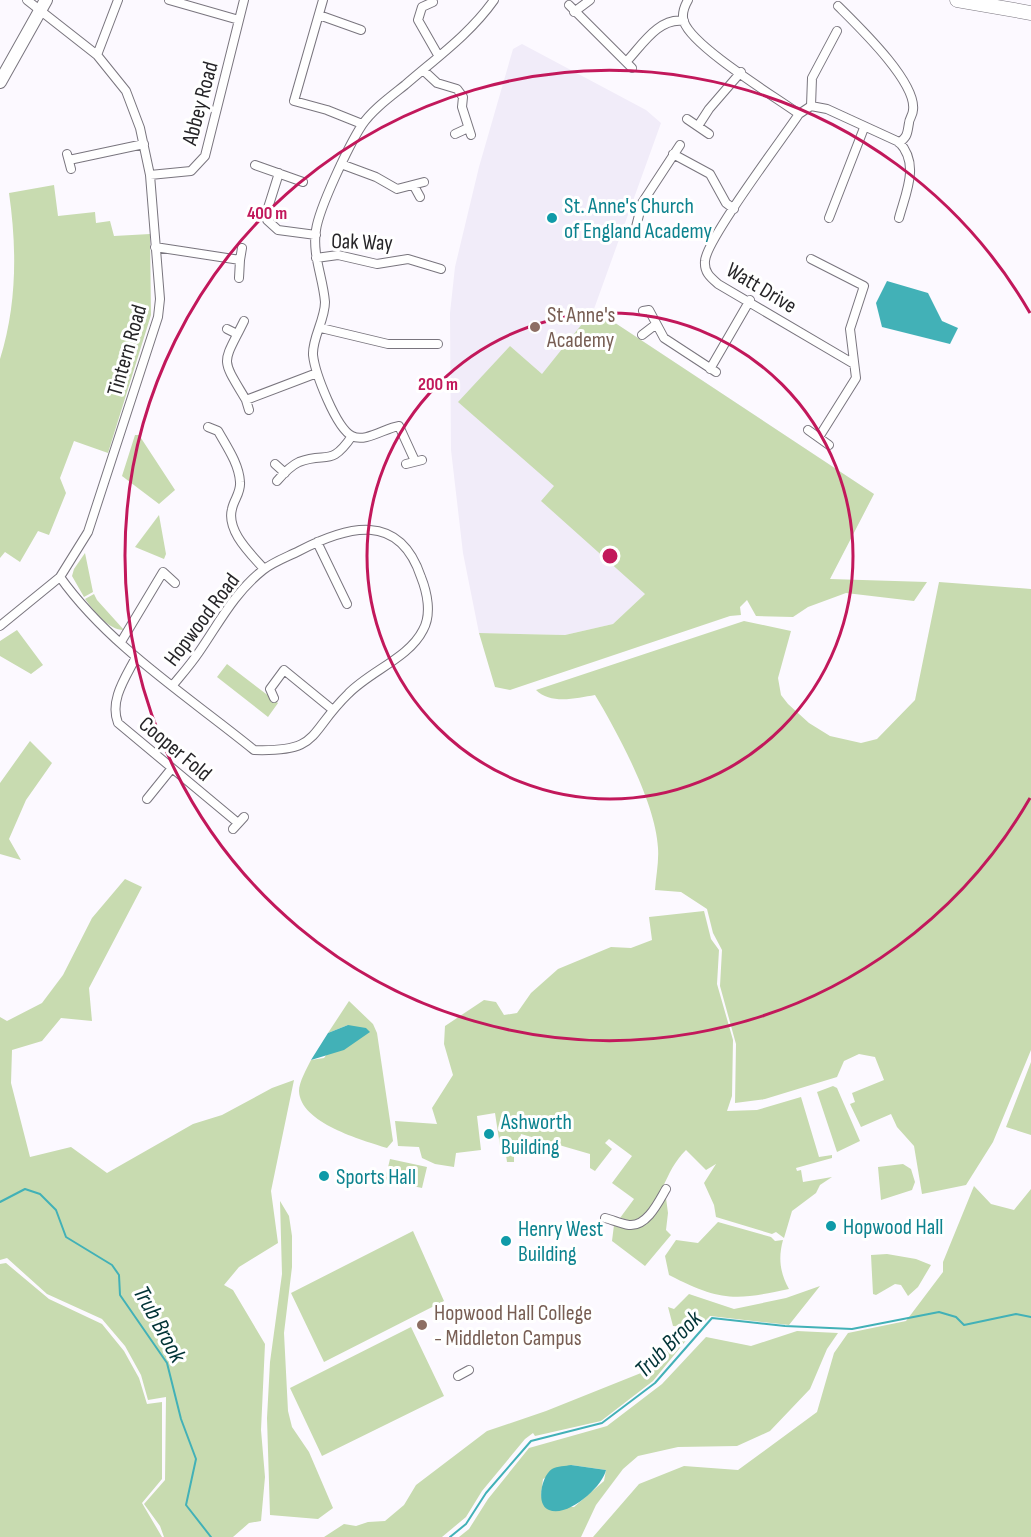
<svg xmlns="http://www.w3.org/2000/svg" width="1031" height="1537" viewBox="0 0 1031 1537" font-family="'Sofia Sans Condensed',sans-serif">
  <style>
    .built { fill: #f1ecf9 }
    .green { fill: #c8dbb0; fill-rule: evenodd }
    .water { fill: #42b1b7 }
    .lines { fill: none; stroke-linecap: round; stroke-linejoin: round }
    .stream { stroke: #42b1b7; stroke-width: 2 }
    .street-casing { stroke: #79757e; stroke-width: 10 }
    .secondary-casing { stroke: #79757e; stroke-width: 14 }
    .primary-casing { stroke: #79757e; stroke-width: 15 }
    .street { stroke: #fff; stroke-width: 8 }
    .secondary { stroke: #fff; stroke-width: 12 }
    .primary { stroke: #fff; stroke-width: 14 }
    .ring { fill: none; stroke: #c2185b; stroke-width: 3 }
    .culture-dot { fill: #0f9aa8; stroke: #fff; stroke-width: 2 }
    .education-dot { fill: #8d6e63; stroke: #fff; stroke-width: 2 }
    .labels { text-anchor: middle; stroke-width: 6; stroke-linejoin: round; paint-order: stroke }
    .street-label { font-size: 22px; fill: #262528; stroke: #fff }
    .culture-label { font-size: 22px; fill: #0d838f; stroke: #fff; text-anchor: start }
    .education-label { font-size: 22px; fill: #785e54; stroke: #fff; text-anchor: start }
    .water-label { font-size: 24px; font-style: italic; fill: #003336; stroke: #fff }
    .centre { fill: #c2185b; stroke: #fff; stroke-width: 3 }
    .ring-label { font-size: 18px; text-anchor: middle; font-weight: bold; fill: #c2185b; stroke: #fff; stroke-width: 6; stroke-linejoin: round; paint-order: stroke }
  </style>
  <rect width="100%" height="100%" fill="#fcf9ff"/>
  <path class="built" d="M522 44 646 110 661 123 594 309 874 494 829 580 645 594 613 624 565 635 479 633 463 553 451 450 450 313 455 267 479 167 513 49Z"/>
  <path class="green" d="M54 185 58 216 95 212 96 223 110 221 114 236 150 234 151 315 108 453 74 441 60 478 66 493 49 535 38 531 20 562 5 552 0 558V359C17 305 17 248 9 193Z
    M594 309 874 494 830 579 927 582 914 601 846 593 808 607 793 617 756 616 747 600 740 607 741 615 730 616 510 690 495 687 479 633 565 635 613 624 645 594 541 501 554 486 458 402 510 346 542 374Z
    M135 435H139L175 490 159 504 122 476Z
    M159 515 166 554 164 559 135 547Z
    M85 553 93 592 84 597 72 576 74 569Z
    M939 582 1031 589V1050L993 1142 966 1185 922 1194 914 1146 897 1127 891 1114 861 1127 850 1104 855 1102 852 1093 884 1080 875 1057 859 1054 844 1061 837 1077 765 1099 735 1103 736 1044 720 986 722 950 713 933 707 909 681 892 655 890C656 876 659 862 658 848 656 804 618 733 595 695 577 698 551 705 536 690L744 621 791 631 778 678 781 695 788 704 809 723 830 736 861 743 877 739 915 700Z
    M94 594 97 600 124 630C108 630 94 611 85 599Z
    M17 630 43 665 31 674 0 656V641Z
    M227 664 278 703 268 717 217 677Z
    M30 741 52 763 26 800 9 839 21 860 0 854V783Z
    M125 879 142 887 89 988 92 1021 61 1018 42 1041 12 1050 11 1083 30 1157 71 1147 107 1173 193 1124 222 1115 272 1088 294 1080 271 1191 278 1243 239 1267 224 1285 233 1290 265 1344 261 1430 265 1477 261 1521 249 1523 233 1537H164L160 1526 144 1504 165 1480 166 1397 148 1400 141 1375 125 1346 102 1319 47 1294 7 1258 0 1260V1017L7 1021 42 1003 63 975 92 918Z
    M704 911 711 939 719 950 717 984 733 1040 732 1096 727 1111 757 1110 801 1097 819 1157 832 1155V1158L796 1168 797 1171 801 1170 803 1182 832 1177 820 1185 816 1193 792 1211 784 1238 776 1232 772 1234 716 1217 714 1205 704 1183 716 1164 706 1170 686 1150C663 1172 664 1203 635 1222L620 1218 634 1199 612 1183 632 1156 609 1139 605 1143 612 1149 595 1171 590 1168V1154L521 1134 517 1150 514 1149V1162H507L505 1148 500 1146 495 1113 477 1116 481 1150 456 1153 454 1167 435 1164 422 1158 419 1147 398 1146 395 1121 437 1124 432 1108 453 1075 444 1044 445 1026 484 1000 496 1002 504 1015 517 1013 531 993 558 969 611 947 631 948 652 940 649 917Z
    M349 1001 373 1024 377 1033 393 1141 387 1148C362 1140 300 1123 299 1091 299 1082 307 1068 311 1060L324 1058 348 1025 328 1033Z
    M1031 1062V1135L1006 1127Z
    M833 1086 837 1088 860 1141 837 1152 817 1092Z
    M390 1159 427 1167 422 1188 385 1180Z
    M903 1164 911 1169 915 1182 912 1190 881 1200 878 1167Z
    M974 1186 991 1204 1014 1210 1031 1189V1537H593L639 1484 684 1466 738 1470 817 1412 834 1353 848 1333 906 1321 943 1272V1262Z
    M666 1198 668 1213 666 1230 671 1235 645 1266 612 1241 614 1225C640 1237 651 1218 666 1198Z
    M280 1201 289 1216 292 1236V1267L284 1333 288 1411 292 1427 309 1452 333 1508 318 1519 270 1515 267 1418 270 1362 282 1274Z
    M718 1222 771 1237 775 1241 783 1240C778 1258 780 1273 789 1289 734 1301 720 1301 669 1275L665 1256 676 1240 698 1243Z
    M413 1231 444 1301 324 1362 291 1293Z
    M887 1254 916 1259 931 1265 918 1287 908 1296 901 1285 895 1284 876 1295 873 1294 871 1255Z
    M6 1263 49 1299 102 1324 124 1351 139 1378 147 1404 162 1402V1479L142 1503 162 1537H0V1264Z
    M820 1286 789 1325 710 1316 698 1328 673 1326 668 1307 674 1309 689 1294 734 1309 786 1298Z
    M411 1327 444 1396 322 1456 290 1388Z
    M797 1331 838 1333 827 1349 810 1389 770 1431 737 1446 678 1447 638 1456 623 1469 596 1505 581 1537H459L469 1529 488 1499 529 1448 607 1426 662 1384 706 1337 751 1346ZM571 1465 606 1470 604 1481 574 1507 544 1506 541 1495 543 1479Z
    M688 1338 653 1381 601 1421 535 1436 533 1433 525 1439 482 1491 466 1517 442 1537H324L344 1524 356 1526 368 1522 385 1521 404 1505 416 1485 487 1431 546 1411 646 1371C650 1354 674 1346 688 1338Z"/>
  <path class="water" d="M887 281 928 293 942 321 958 328 950 344 882 327 876 303Z
    M348 1025 366 1028 370 1032 344 1050 311 1060 328 1033Z
    M571 1465 606 1470C603 1486 568 1518 549 1510 535 1505 542 1475 552 1469 557 1466 566 1466 571 1465Z"/>
  <g class="lines">
    <path class="stream" d="M0 1202 25 1189 40 1194 56 1210 66 1237 112 1265 119 1275 120 1295 167 1363 181 1419 196 1459 186 1505 211 1537
      M450 1537 466 1524 486 1493 531 1441 602 1423 655 1383 712 1318 785 1326 852 1329 939 1312 956 1317 964 1325 1016 1314 1031 1317"/>
    <g class="street-casing">
      <path id="street" d="M169 0 239 20
        M323 0 294 101 327 110 362 124
        M688 0C684 7 681 14 684 22 693 47 774 96 799 114L811 106 827 109 899 142C920 164 906 192 899 218
        M433 2 422 7 418 20 438 55
        M569 5 632 68
        M838 6C857 25 917 82 913 110 913 115 909 119 909 123 907 134 908 136 899 143
        M574 12 590 0
        M319 15 361 30
        M97 55 118 0
        M627 61C642 45 659 17 684 21
        M423 70 437 83 457 89 463 97 462 107 471 135
        M811 106 812 78 837 31
        M799 114C783 138 706 240 705 261 704 272 710 277 718 284L854 364
        M687 119 709 134
        M698 126 709 109 741 72
        M455 134 468 128
        M67 154 71 169
        M673 154 710 174 726 203 734 209
        M69 160 144 144
        M341 164 376 177 397 189 424 182
        M255 165 303 182
        M279 173 267 211V220L278 230 316 235
        M150 175 191 171 205 156 244 0
        M414 186 420 197
        M829 218 864 128
        M634 235 642 203 680 145
        M155 247 240 260 239 278
        M316 258 338 255 377 264 408 259 441 269
        M811 259 864 286 850 329 856 378 819 437
        M240 260 242 248
        M643 311 649 310 664 338 716 372
        M244 321C222 366 220 356 246 400L317 373
        M321 328 388 344H438
        M227 329 237 334
        M642 335 655 325
        M710 369 750 300
        M246 400 249 410
        M208 427 218 431C227 447 239 464 240 482 241 493 234 499 232 509 226 531 251 554 264 569
        M808 430 829 445
        M415 461 399 426C385 428 365 443 352 436 336 428 315 373 313 355 312 338 325 320 325 302 323 277 312 255 316 230 319 208 349 145 362 125 372 110 390 97 405 85 436 58 470 34 494 0
        M275 464 285 473
        M406 464 422 460
        M277 481C283 474 290 466 299 462 327 451 330 468 352 436
        M317 542 347 604
        M60 577C109 646 189 697 254 750 321 752 307 734 348 694 370 671 409 658 423 630 432 614 427 592 421 577 399 511 347 526 299 551 287 557 273 562 263 570 234 593 219 623 199 652 191 664 182 674 173 685
        M0 626 60 577 88 532 158 317 160 299 150 175 140 128 126 91 97 55 27 0
        M121 642 163 572 175 583
        M136 657C126 677 109 700 118 723L238 823
        M274 698 270 689 284 670 333 710
        M147 799 172 768
        M233 829 244 817
        M605 1218C613 1220 621 1224 629 1225 647 1227 659 1201 666 1189
        M458 1376 469 1370"/>
    </g>
    <g class="secondary-casing">
      <path id="secondary" d="M0 82 46 0"/>
    </g>
    <g class="primary-casing">
      <path id="primary" d="M957 0 1031 13"/>
    </g>
    <use href="#street" class="street"/>
    <use href="#secondary" class="secondary"/>
    <use href="#primary" class="primary"/>
  </g>
  <g class="ring">
    <circle cx="610" cy="556" r="243"/>
    <path d="M1030 798A485 485 0 1 1 1030 313"/>
  </g>
  <g class="culture-dot">
    <circle cx="552" cy="218" r="6"/>
    <circle cx="489" cy="1134" r="6"/>
    <circle cx="324" cy="1176" r="6"/>
    <circle cx="831" cy="1226" r="6"/>
    <circle cx="506" cy="1241" r="6"/>
  </g>
  <g class="education-dot">
    <circle cx="535" cy="327" r="6"/>
    <circle cx="422" cy="1325" r="6"/>
  </g>
  <g class="labels">
    <g class="street-label">
      <text transform="translate(199 103) rotate(-75)" y="8">Abbey Road</text>
      <text transform="translate(362 241) rotate(2)" y="8">Oak Way</text>
      <text transform="translate(762 287) rotate(31)" y="8">Watt Drive</text>
      <text transform="translate(126 350) rotate(-74)" y="8">Tintern Road</text>
      <text transform="translate(201 619) rotate(-53)" y="8">Hopwood Road</text>
      <text transform="translate(176 748) rotate(40)" y="8">Cooper Fold</text>
    </g>
    <g class="culture-label">
      <text x="564" y="213">St. Anne's Church<tspan x="564" dy="25">of England Academy</tspan></text>
      <text x="501" y="1129">Ashworth<tspan x="501" dy="25">Building</tspan></text>
      <text x="336" y="1184">Sports Hall</text>
      <text x="843" y="1234">Hopwood Hall</text>
      <text x="518" y="1236">Henry West<tspan x="518" dy="25">Building</tspan></text>
    </g>
    <g class="education-label">
      <text x="547" y="322">St Anne's<tspan x="547" dy="25">Academy</tspan></text>
      <text x="434" y="1320">Hopwood Hall College<tspan x="434" dy="25">- Middleton Campus</tspan></text>
    </g>
    <g class="water-label">
      <text transform="translate(160 1324) rotate(61)" y="8">Trub Brook</text>
      <text transform="translate(668 1344) rotate(-45)" y="8">Trub Brook</text>
    </g>
  </g>
  <circle cx="610" cy="556" r="9" class="centre"/>
  <g class="ring-label">
    <text x="267" y="219">400 m</text>
    <text x="438" y="390">200 m</text>
  </g>
</svg>
